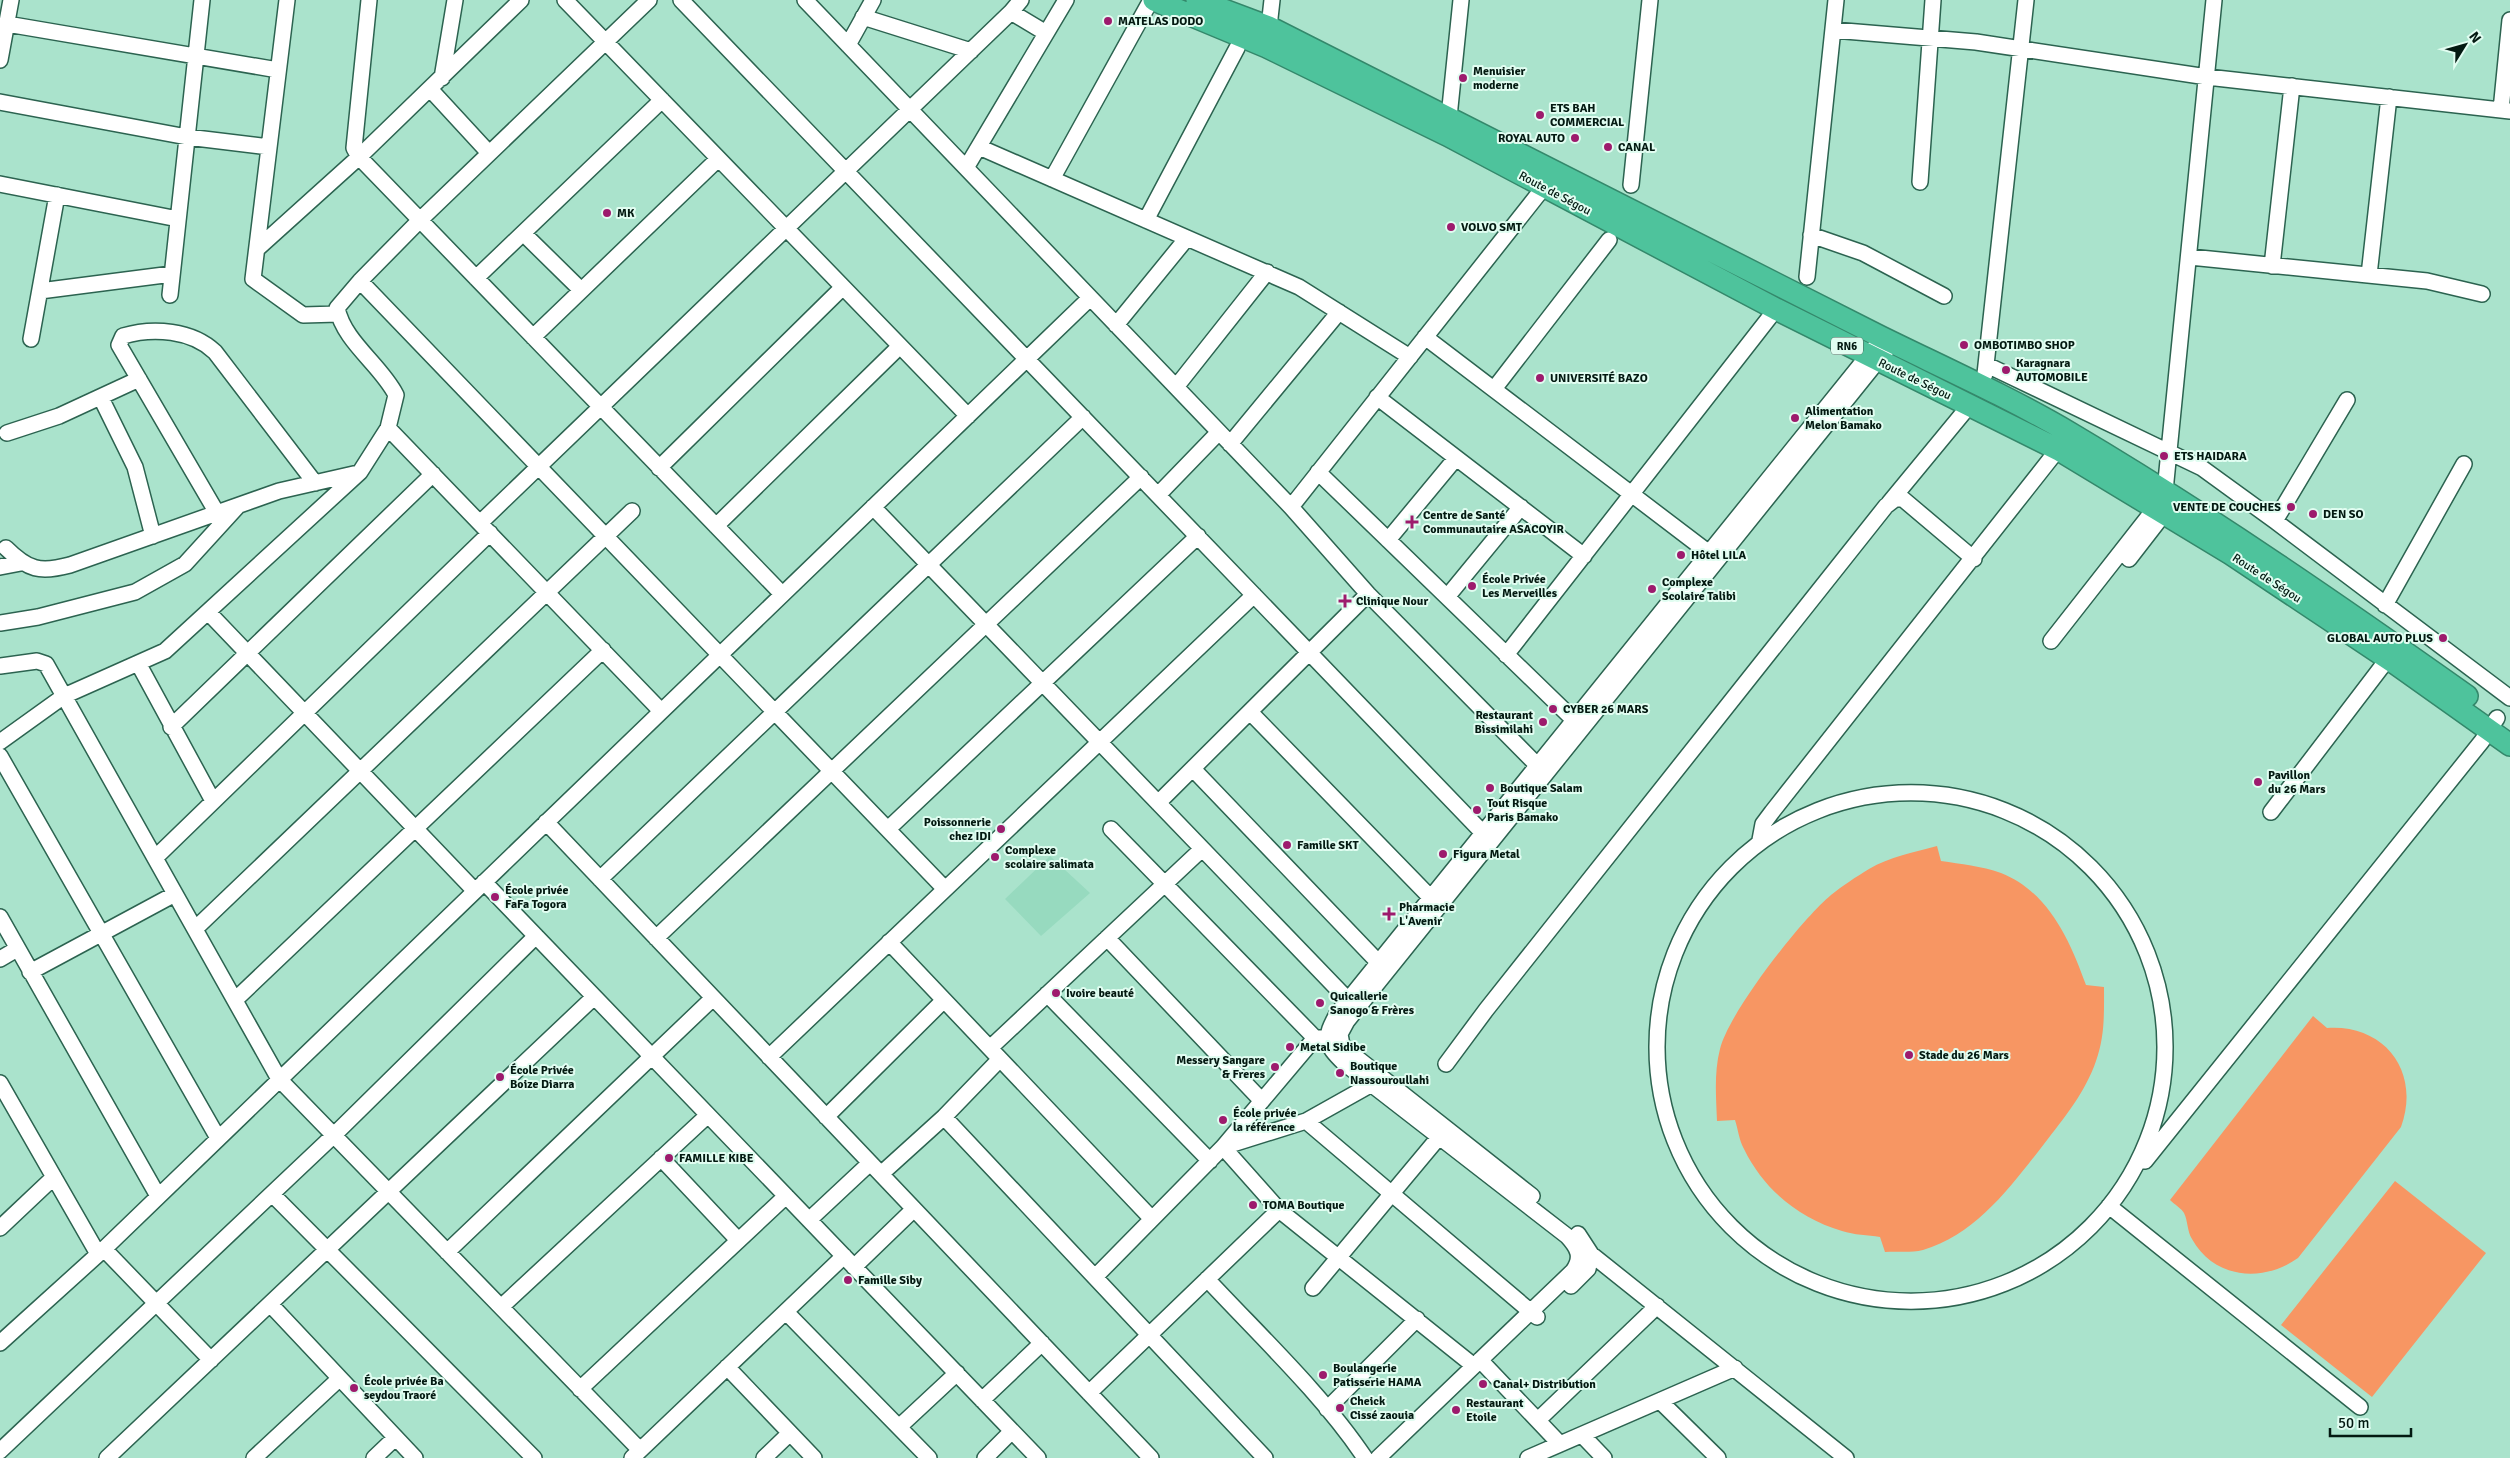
<svg xmlns="http://www.w3.org/2000/svg" width="2510" height="1458" viewBox="0 0 2510 1458" font-family="Signika,sans-serif">
  <style>
    .built { fill: #97dabf }
    .green { fill: #f79663 }
    .lines { fill: none; stroke-linecap: round; stroke-linejoin: round }
    .minor-casing { stroke: #2c6350; stroke-width: 18 }
    .highway-casing { stroke: #34886b; stroke-width: 24 }
    .minor { stroke: #fff; stroke-width: 15 }
    .highway { stroke: #4ec39c; stroke-width: 21 }
    .poi-dot { fill: #9d1b6d; stroke: #e1fdf1; stroke-width: 2 }
    .labels { text-anchor: middle; stroke-width: 4; stroke-linejoin: round; paint-order: stroke }
    .shield { fill: #e1fdf1; stroke: #465d54; stroke-width: 1 }
    .shield-label { font-size: 11px; font-weight: bold; fill: #031911 }
    .poi-label { font-size: 12px; font-weight: bold; fill: #031911; stroke: #e1fdf1; text-anchor: start }
    .street-label { font-size: 12px; fill: #031911; stroke: #e1fdf1 }
  </style>
  <rect width="100%" height="100%" fill="#aae3cc"/>
  <path class="built" d="M1050 856 1090 893 1041 936 1005 899Z"/>
  <path class="green" d="M1937 846 1941 861C1961 864 1981 866 2001 873 2049 892 2070 941 2086 985L2104 987C2104 1013 2105 1036 2096 1061 2085 1093 2064 1118 2044 1144 2012 1185 1976 1235 1923 1250 1911 1253 1897 1251 1885 1252L1880 1237C1868 1235 1854 1235 1842 1231 1799 1218 1764 1190 1744 1149 1739 1140 1738 1129 1735 1120L1717 1121C1716 1097 1714 1072 1720 1049 1729 1012 1801 920 1831 895 1842 886 1856 877 1869 869 1889 857 1915 852 1937 846Z
    M2313 1016 2327 1028C2385 1024 2421 1072 2401 1127L2298 1258C2263 1283 2214 1279 2192 1239 2187 1231 2188 1221 2184 1213 2182 1209 2174 1204 2170 1200Z
    M2395 1181 2486 1253 2372 1397 2281 1325Z"/>
  <g class="lines">
    <g class="minor-casing">
      <path id="minor" d="M287 0 253 279 303 315 338 314
        M369 0 354 148 359 157 782 594
        M565 0 968 416
        M681 0 1482 832
        M805 0 1291 507 1368 594 1537 765
        M1011 12 1021 0
        M863 17 971 51
        M7 24 278 70
        M1269 27 1272 0
        M1833 30 1976 42 2207 77 2510 111
        M848 45 873 0
        M0 60 11 0
        M442 78 455 0
        M430 89 489 153
        M0 102 187 137 269 147
        M2501 110 2510 20
        M1449 117 1461 0
        M979 147 1299 287 1410 357
        M966 168 1066 0
        M1052 179 1151 0
        M1920 182 1933 0
        M0 184 178 219
        M1631 185 1650 0
        M1146 220 1237 48
        M523 233 581 290
        M1811 235 1863 253 1944 296
        M257 249 359 157 521 0
        M2190 257 2427 281 2482 294
        M2272 266 2292 86
        M2369 275 2389 97
        M1807 277 1836 0
        M476 278 662 100
        M360 281 945 889
        M40 291 172 274
        M170 295 202 0
        M1116 325 1187 238
        M533 337 718 159
        M1425 337 1709 553
        M31 339 57 195
        M1987 365 2202 468 2275 521 2510 698
        M1985 374 2026 0
        M1176 387 1267 272
        M1494 389 1609 240
        M1377 397 1584 556
        M101 398 135 467 153 536
        M388 428 661 711
        M7 433 59 416 139 379
        M1230 444 1339 312
        M659 468 843 287
        M1318 472 1574 720
        M1158 495 1219 432
        M1889 503 1969 406
        M873 507 1348 1000
        M1291 507 1544 187
        M217 513 119 345 123 336C153 327 192 330 215 352L315 483
        M2275 521 2347 400
        M480 523 1011 12 1046 33
        M716 526 900 346
        M1388 540 1456 458
        M6 548C28 570 40 573 70 565L279 491 358 473
        M2129 559 2170 506
        M0 567 21 563
        M1447 597 1521 507
        M2385 605 2464 464
        M208 612 475 891
        M0 623 38 617 135 592 185 564 237 507
        M2051 641 2156 507 2165 491 2214 0
        M1506 655 1776 309
        M138 663 213 801
        M0 666 37 661 46 664 279 1079 640 1450
        M1250 712 1430 897
        M171 727 433 474
        M0 742 64 696 165 651 360 472 388 428 396 395C381 365 344 342 337 308L360 281 420 220 649 0
        M0 756 218 1138
        M1193 769 1378 962
        M1657 1047a254 254 0 1 1 508 0a254 254 0 1 1-508 0Z
        M1158 803 1368 594
        M2271 812 2393 652
        M546 822 1151 1458
        M888 829 1198 536
        M1111 829 1315 1038H1324
        M1760 840 1763 824 1772 812 2063 443
        M155 858 490 533
        M600 879 1083 417
        M484 882 1038 1458
        M0 917 158 1196
        M195 929 632 511
        M656 938 1141 477
        M1107 938 1262 1101
        M889 942 1152 1219
        M0 959 17 949
        M30 972 175 894
        M1047 994 1210 1161
        M235 1000 603 650
        M990 1048 1202 849
        M769 1057 1254 595
        M1446 1064 1486 1010 1886 506 1895 499H1903L1974 559
        M0 1083 98 1254
        M826 1117 944 1000
        M944 1117 1265 1458
        M1306 1121 1537 1317
        M1223 1147 1279 1210 1474 1366
        M1223 1147 1306 1121 1372 1084
        M661 1158 738 1240
        M2145 1161 2482 741 2497 718
        M881 1174 944 1117 1000 1059
        M272 1194 534 1458
        M1532 1196 1352 1054 1342 1045 1340 1034 1347 1021 1892 343
        M2109 1206 2360 1407
        M809 1220 870 1163
        M0 1228 54 1177
        M104 1249 211 1360
        M447 1252 713 998
        M1583 1254H1591L1846 1458
        M854 1267 914 1209
        M1095 1277 1223 1147 1315 1038
        M1207 1279C1259 1335 1323 1395 1365 1458
        M1571 1286 1588 1269 1591 1254 1578 1234
        M1313 1288 1439 1137
        M270 1304 415 1458
        M501 1307 708 1115
        M786 1312 929 1458
        M0 1343 104 1249 1090 298
        M1480 1360 1560 1444
        M727 1367 814 1458
        M580 1389 786 1196
        M1089 1393 1279 1210
        M982 1400 1042 1343
        M1660 1401 1718 1458
        M1327 1409 1417 1319
        M1538 1420 1657 1306
        M899 1427 957 1373
        M1582 1435 1604 1458
        M0 1451 334 1135 536 936
        M107 1458 594 997
        M254 1458 339 1379
        M374 1458 395 1438
        M632 1458 844 1256
        M764 1458 790 1433
        M985 1458 1012 1431
        M1378 1458 1573 1271C1583 1257 1578 1248 1567 1236L1344 1063C1324 1044 1324 1038 1337 1014L1875 347
        M1528 1458 1735 1368"/>
    </g>
    <g class="highway-casing">
      <path id="highway" d="M1154 0 1267 47 1447 135 1776 309 2059 450 2231 554 2396 664 2510 745
        M1197 0 1269 27 1881 337C1944 368 2009 397 2070 433 2207 514 2337 604 2467 696"/>
    </g>
    <use href="#minor" class="minor"/>
    <use href="#highway" class="highway"/>
  </g>
  <g class="poi-dot">
    <circle cx="1108" cy="21" r="5"/>
    <circle cx="1463" cy="78" r="5"/>
    <circle cx="1540" cy="115" r="5"/>
    <circle cx="1575" cy="138" r="5"/>
    <circle cx="1608" cy="147" r="5"/>
    <circle cx="607" cy="213" r="5"/>
    <circle cx="1451" cy="227" r="5"/>
    <circle cx="1964" cy="345" r="5"/>
    <circle cx="2006" cy="370" r="5"/>
    <circle cx="1540" cy="378" r="5"/>
    <circle cx="1795" cy="418" r="5"/>
    <circle cx="2164" cy="456" r="5"/>
    <circle cx="2291" cy="507" r="5"/>
    <circle cx="2313" cy="514" r="5"/>
    <path d="M1409.5 514.5h5v5h5v5h-5v5h-5v-5h-5v-5h5z"/>
    <circle cx="1681" cy="555" r="5"/>
    <circle cx="1472" cy="586" r="5"/>
    <circle cx="1652" cy="589" r="5"/>
    <path d="M1342.5 593.5h5v5h5v5h-5v5h-5v-5h-5v-5h5z"/>
    <circle cx="2443" cy="638" r="5"/>
    <circle cx="1553" cy="709" r="5"/>
    <circle cx="1543" cy="722" r="5"/>
    <circle cx="2258" cy="782" r="5"/>
    <circle cx="1490" cy="788" r="5"/>
    <circle cx="1477" cy="810" r="5"/>
    <circle cx="1001" cy="829" r="5"/>
    <circle cx="1287" cy="845" r="5"/>
    <circle cx="1443" cy="854" r="5"/>
    <circle cx="995" cy="857" r="5"/>
    <circle cx="495" cy="897" r="5"/>
    <path d="M1386.5 906.5h5v5h5v5h-5v5h-5v-5h-5v-5h5z"/>
    <circle cx="1056" cy="993" r="5"/>
    <circle cx="1320" cy="1003" r="5"/>
    <circle cx="1290" cy="1047" r="5"/>
    <circle cx="1909" cy="1055" r="5"/>
    <circle cx="1275" cy="1067" r="5"/>
    <circle cx="1340" cy="1073" r="5"/>
    <circle cx="500" cy="1077" r="5"/>
    <circle cx="1223" cy="1120" r="5"/>
    <circle cx="669" cy="1158" r="5"/>
    <circle cx="1253" cy="1205" r="5"/>
    <circle cx="848" cy="1280" r="5"/>
    <circle cx="1323" cy="1375" r="5"/>
    <circle cx="1483" cy="1384" r="5"/>
    <circle cx="354" cy="1388" r="5"/>
    <circle cx="1340" cy="1408" r="5"/>
    <circle cx="1456" cy="1410" r="5"/>
  </g>
  <g class="labels">
    <rect class="shield" x="1831" y="337.5" width="32" height="17" rx="4"/>
    <g class="shield-label">
      <text x="1847" y="350">RN6</text>
    </g>
    <g class="poi-label">
      <text x="1118" y="25">MATELAS DODO</text>
      <text x="1473" y="75">Menuisier<tspan x="1473" dy="14">moderne</tspan></text>
      <text x="1550" y="112">ETS BAH<tspan x="1550" dy="14">COMMERCIAL</tspan></text>
      <text x="1565" y="142" text-anchor="end">ROYAL AUTO</text>
      <text x="1618" y="151">CANAL</text>
      <text x="617" y="217">MK</text>
      <text x="1461" y="231">VOLVO SMT</text>
      <text x="1974" y="349">OMBOTIMBO SHOP</text>
      <text x="2016" y="367">Karagnara<tspan x="2016" dy="14">AUTOMOBILE</tspan></text>
      <text x="1550" y="382">UNIVERSITÉ BAZO</text>
      <text x="1805" y="415">Alimentation<tspan x="1805" dy="14">Melon Bamako</tspan></text>
      <text x="2174" y="460">ETS HAIDARA</text>
      <text x="2281" y="511" text-anchor="end">VENTE DE COUCHES</text>
      <text x="2323" y="518">DEN SO</text>
      <text x="1423" y="519">Centre de Santé<tspan x="1423" dy="14">Communautaire ASACOYIR</tspan></text>
      <text x="1691" y="559">Hôtel LILA</text>
      <text x="1482" y="583">École Privée<tspan x="1482" dy="14">Les Merveilles</tspan></text>
      <text x="1662" y="586">Complexe<tspan x="1662" dy="14">Scolaire Talibi</tspan></text>
      <text x="1356" y="605">Clinique Nour</text>
      <text x="2433" y="642" text-anchor="end">GLOBAL AUTO PLUS</text>
      <text x="1563" y="713">CYBER 26 MARS</text>
      <text x="1533" y="719" text-anchor="end">Restaurant<tspan x="1533" dy="14">Bissimilahi</tspan></text>
      <text x="2268" y="779">Pavillon<tspan x="2268" dy="14">du 26 Mars</tspan></text>
      <text x="1500" y="792">Boutique Salam</text>
      <text x="1487" y="807">Tout Risque<tspan x="1487" dy="14">Paris Bamako</tspan></text>
      <text x="991" y="826" text-anchor="end">Poissonnerie<tspan x="991" dy="14">chez IDI</tspan></text>
      <text x="1297" y="849">Famille SKT</text>
      <text x="1005" y="854">Complexe<tspan x="1005" dy="14">scolaire salimata</tspan></text>
      <text x="1453" y="858">Figura Metal</text>
      <text x="505" y="894">École privée<tspan x="505" dy="14">FaFa Togora</tspan></text>
      <text x="1399" y="911">Pharmacie<tspan x="1399" dy="14">L'Avenir</tspan></text>
      <text x="1066" y="997">Ivoire beauté</text>
      <text x="1330" y="1000">Quicallerie<tspan x="1330" dy="14">Sanogo &amp; Frères</tspan></text>
      <text x="1300" y="1051">Metal Sidibe</text>
      <text x="1919" y="1059">Stade du 26 Mars</text>
      <text x="1265" y="1064" text-anchor="end">Messery Sangare<tspan x="1265" dy="14">&amp; Freres</tspan></text>
      <text x="1350" y="1070">Boutique<tspan x="1350" dy="14">Nassouroullahi</tspan></text>
      <text x="510" y="1074">École Privée<tspan x="510" dy="14">Boize Diarra</tspan></text>
      <text x="1233" y="1117">École privée<tspan x="1233" dy="14">la référence</tspan></text>
      <text x="679" y="1162">FAMILLE KIBE</text>
      <text x="1263" y="1209">TOMA Boutique</text>
      <text x="858" y="1284">Famille Siby</text>
      <text x="1333" y="1372">Boulangerie<tspan x="1333" dy="14">Patisserie HAMA</tspan></text>
      <text x="364" y="1385">École privée Ba<tspan x="364" dy="14">seydou Traoré</tspan></text>
      <text x="1493" y="1388">Canal+ Distribution</text>
      <text x="1350" y="1405">Cheick<tspan x="1350" dy="14">Cissé zaouia</tspan></text>
      <text x="1466" y="1407">Restaurant<tspan x="1466" dy="14">Etoile</tspan></text>
    </g>
    <g class="street-label">
      <text transform="translate(1555 193) rotate(28)" y="4">Route de Ségou</text>
      <text transform="translate(1915 379) rotate(26)" y="4">Route de Ségou</text>
      <text transform="translate(2267 578) rotate(33)" y="4">Route de Ségou</text>
    </g>
  </g>
  <g transform="translate(2465 45) rotate(53)" stroke="#e1fdf1" stroke-width="4" paint-order="stroke">
  <path d="M0-4L9 19L0 12L-9 19Z" fill="#031911"/>
  <text y="-8" font-size="14" font-weight="bold" text-anchor="middle" fill="#031911">N</text>
  </g>
  <path d="M2330 1428v8h81v-8" fill="none" stroke="#031911" stroke-width="2.5"/>
  <text x="2338" y="1428" font-size="15" fill="#031911" stroke="#e1fdf1" stroke-width="4" paint-order="stroke">50 m</text>
</svg>
